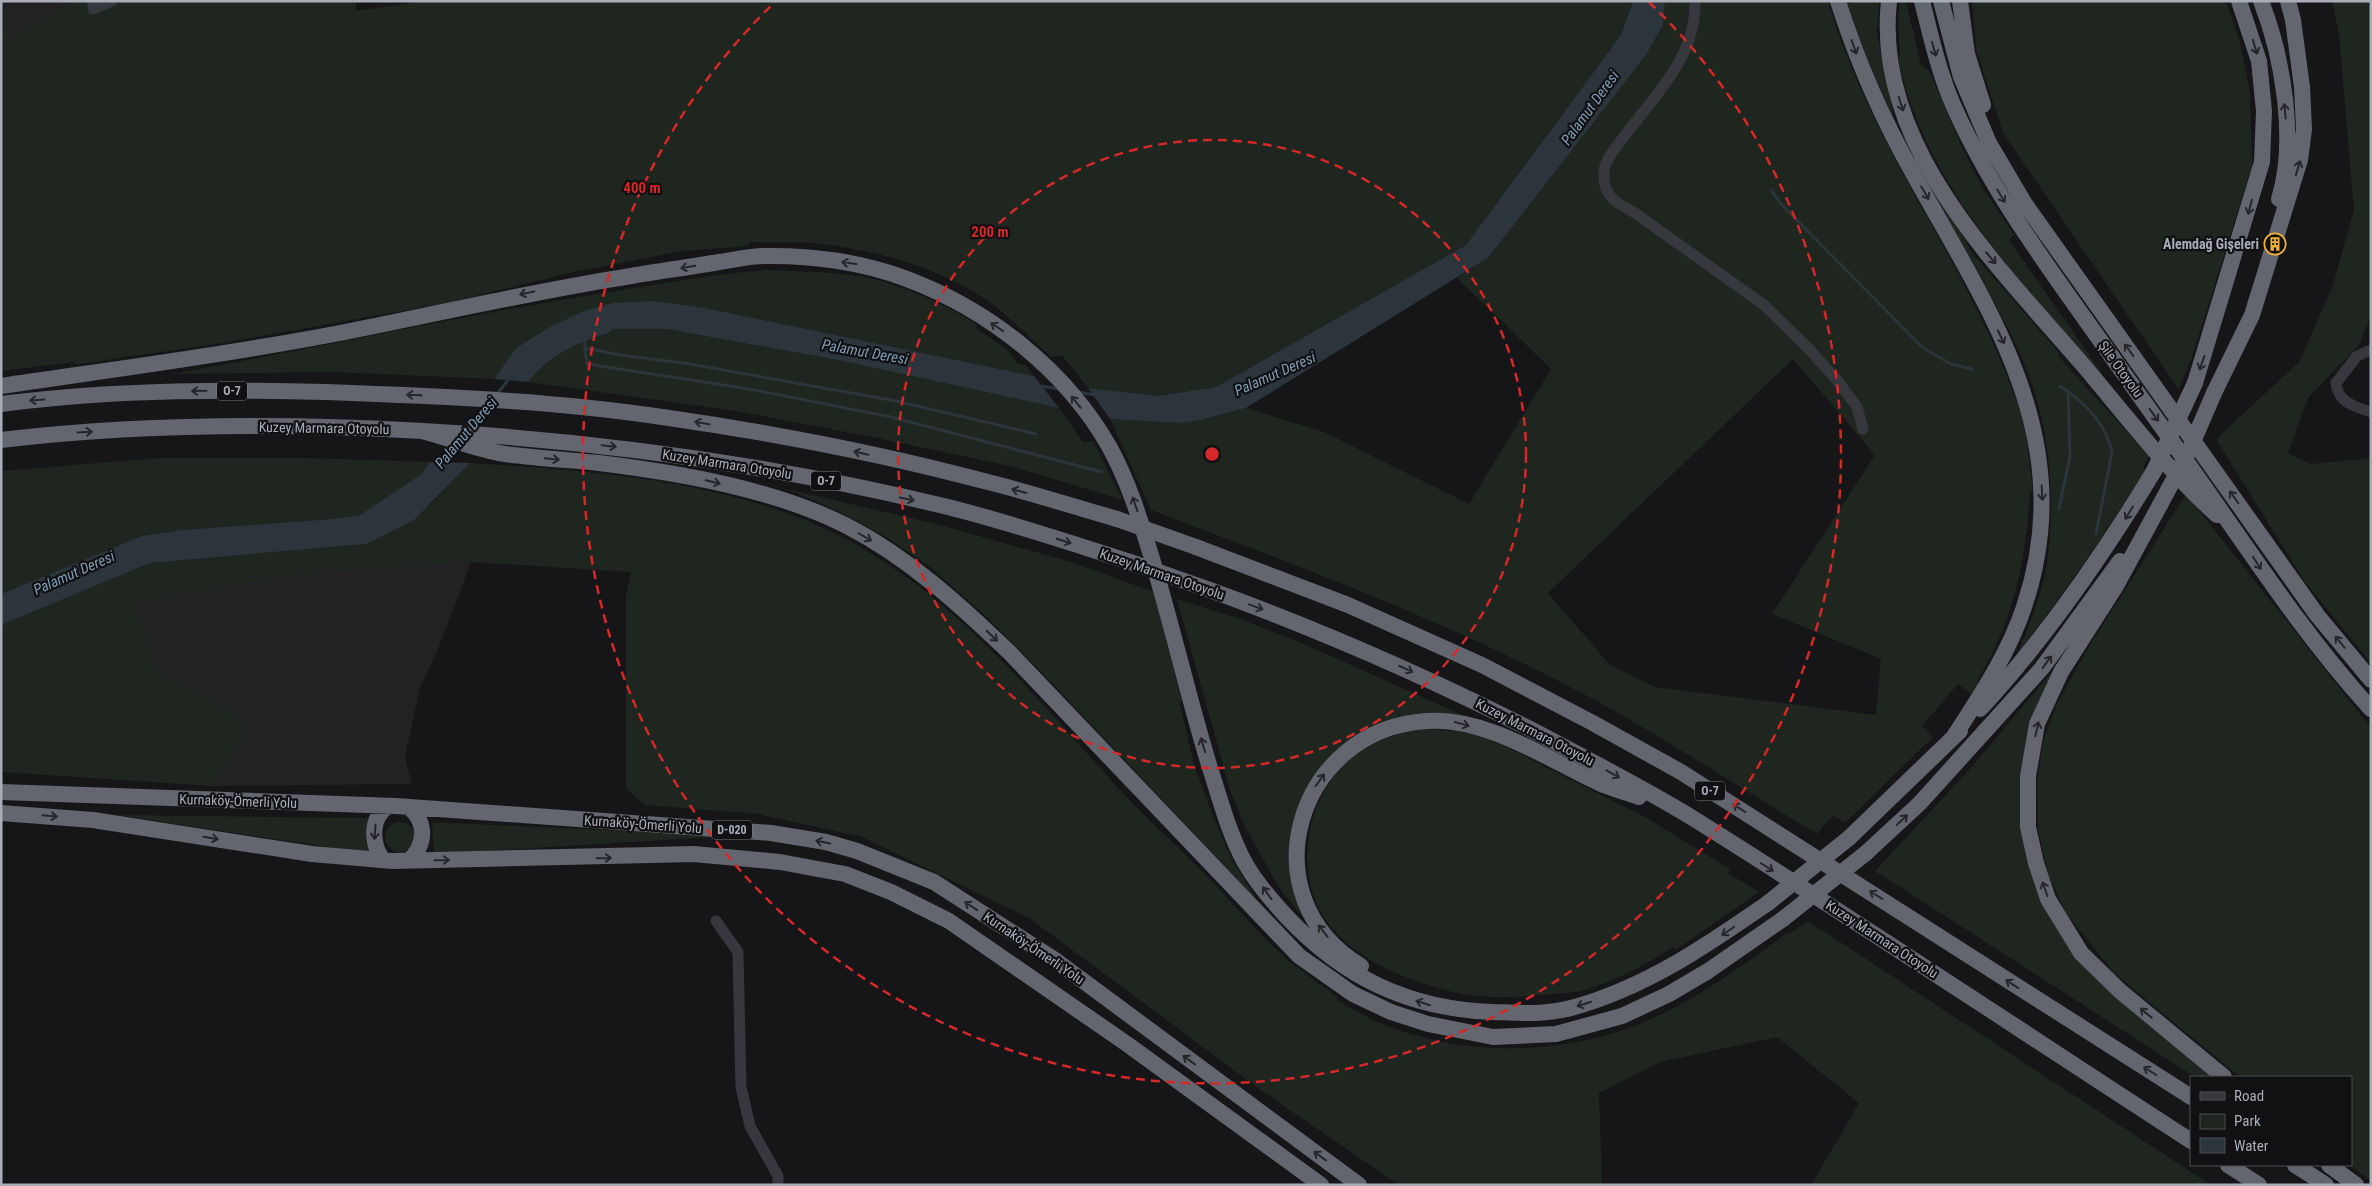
<svg xmlns="http://www.w3.org/2000/svg" width="2372" height="1186" viewBox="0 0 2372 1186" font-family="'Roboto Condensed',sans-serif">
  <style>
    .built { fill: #222225 }
    .green { fill: #1e261f; fill-rule: evenodd }
    .water { fill: #2c353c }
    .lines { fill: none; stroke-linecap: round; stroke-linejoin: round }
    .stream { stroke: #2c353c; stroke-width: 3 }
    .minor { stroke: #37383d; stroke-width: 11 }
    .highway { stroke: #63666e; stroke-width: 16 }
    .highway-bridge { stroke: #63666e; stroke-width: 16 }
    .oneway { stroke: #26262a }
    .ring { fill: none; stroke: #d62828; stroke-width: 2.5; stroke-dasharray: 9 6 }
    .labels { text-anchor: middle; stroke-width: 4.5; stroke-linejoin: round; paint-order: stroke }
    .shield { fill: #111113; stroke: #7b7e86; stroke-width: 1 }
    .shield-label { font-size: 12px; font-weight: bold; fill: #a8adb8 }
    .poi-label { font-size: 14px; font-weight: bold; fill: #a8adb8; stroke: #111113; text-anchor: end }
    .street-label { font-size: 14px; fill: #a8adb8; stroke: #111113 }
    .water-label { font-size: 15px; font-style: italic; fill: #7f9bb3; stroke: #111113 }
    .centre { fill: #d62828; stroke: #111113; stroke-width: 2.5 }
    .ring-label { font-size: 15px; text-anchor: middle; font-weight: bold; fill: #d62828; stroke: #111113; stroke-width: 4.5; stroke-linejoin: round; paint-order: stroke }
  </style>
  <rect width="100%" height="100%" fill="#161618"/>
  <path class="built" d="M1 1H74L9 39 1 28Z
    M471 562 437 652 420 687 405 757 412 784 211 786 247 734 240 717 159 672 135 601 313 572Z"/>
  <path class="green" d="M74 1H356V11L423 1H1633L1621 35 1466 245 1216 387 1158 396 1088 388 1062 355 1051 357C1030 338 1010 317 988 301 940 268 879 251 823 244 799 241 774 243 750 242L748 246 683 251 574 272 446 303 223 343 71 365 75 362 1 371V28L9 39Z
    M1665 1H1828C1869 145 1969 264 2018 405 2028 432 2029 463 2033 491H2030C2026 561 2014 621 1977 681L1978 684 1972 695 1958 684 1922 726 1933 737 1845 823 1833 815 1817 834C1746 791 1676 746 1604 705 1460 626 1304 568 1151 510L1110 419 1180 423 1201 420 1246 408 1324 432 1469 504 1551 369 1457 278 1488 258 1646 55 1663 25ZM1793 359 1875 455 1772 614 1881 659 1876 715 1655 687 1610 665 1548 593Z
    M1847 1H1879L1877 32 1894 120 1973 254 2060 354 2058 356 2149 456 2143 468 2146 470 2088 558 2016 657C2028 627 2042 596 2047 564 2056 499 2050 424 2024 363 2012 333 1995 305 1980 276 1931 187 1876 99 1847 1Z
    M1900 1H1906L1921 65 1929 70 1960 143 1984 190 2014 235 2009 240 2104 376C2021 282 1923 184 1898 57L1900 56 1898 15Z
    M1972 1H2226L2240 41 2250 92 2252 166 2192 357 2179 390 2003 133 1975 46H1976Z
    M2332 1H2371V313L2360 344 2308 398 2288 453 2310 464 2371 458V663L2305 582 2216 439 2299 362 2332 288 2354 210 2339 35Z
    M767 270C799 272 832 271 864 277 905 285 942 304 977 324L976 328 1008 350 1017 363 1026 365 1034 376 705 308 583 311 548 328 516 348 494 379 332 372 172 374C316 348 459 316 603 293 658 284 712 274 767 270Z
    M613 329H667L716 338 838 360 1059 408 1083 442 1093 441 1123 500 1010 466 877 438 736 411 528 382C551 354 575 344 608 333Z
    M157 458H309L429 462 423 473 360 515 332 519 181 530 142 536 1 594V471Z
    M470 463C582 470 700 478 805 520 935 572 1027 687 1118 788 1146 819 1179 847 1209 878 1236 906 1261 937 1290 962 1305 974 1322 985 1337 997V1000C1349 1007 1361 1014 1373 1020 1466 1061 1576 1057 1666 1012 1709 990 1749 962 1787 933L1789 934 1808 921 2211 1185H1811L1859 1103 1777 1037 1660 1062 1599 1093 1602 1185H1399L1262 1091 1029 918 862 837 758 814 645 805 626 789V595L631 572 471 562 313 572 135 601 159 672 240 717 247 734 211 786 1 772V625L150 563 366 544 428 507Z
    M787 489 936 524 1068 561 1154 592 1182 702 1179 701 1195 767 1213 816 1233 862 1257 900 1051 682 991 621 930 567 888 538 838 511Z
    M2186 494 2371 728V1181L2350 1165 2351 1077H2240L2114 973 2066 913 2048 874 2038 830 2037 784 2043 742 2056 706 2088 648Z
    M1177 599 1240 619 1304 644 1469 718 1438 714 1406 717 1389 722 1354 737 1323 766 1311 783 1297 895 1308 923 1281 891 1244 825 1230 790Z
    M2058 665 2021 780 2067 946 2214 1077H2195L1875 871 1968 771Z
    M1418 728 1470 733 1500 744 1645 817 1730 869 1728 873 1759 892 1676 950 1673 947C1645 965 1614 982 1581 991 1572 993 1561 993 1551 994 1520 997 1484 1000 1453 992 1410 981 1361 963 1331 927 1291 879 1304 795 1353 757 1373 742 1394 735 1418 728Z
    M118 815 368 818V853Z
    M385 837a15 15 0 1 1 30 0a15 15 0 1 1-30 0Z
    M432 822 733 836 434 854Z"/>
  <path class="water" d="M1633 1H1665L1663 25 1646 55 1488 258 1246 408 1201 420 1180 423 1110 419 1088 388 1158 396 1216 387 1466 245 1621 35Z
    M653 301 705 308 1034 376 1059 408 838 360 716 338 667 329H613L608 333C575 344 551 354 528 382L494 379 516 348 548 328 583 311 613 303Z
    M429 462 470 463 414 520 366 544 150 563 1 625V594L142 536 181 530 332 519 360 515 423 473Z"/>
  <g class="lines">
    <path class="stream" d="M1771 190 1780 203 1923 348 1951 364 1972 369
      M584 338 585 348 621 355 690 364 896 401 1036 434
      M585 348 587 364 749 389 891 417 1102 472
      M1040 386 1059 389
      M2060 386C2085 403 2105 422 2112 452L2096 534
      M1077 392 1096 395
      M496 395 509 379
      M469 429 489 404
      M439 465 454 447
      M2059 509 2070 456 2068 391"/>
    <path class="minor" d="M93 1V9L112 1
      M1695 1C1697 57 1653 97 1623 138 1616 147 1605 160 1604 171 1602 196 1616 203 1635 213L1764 305 1807 347 1837 380 1857 407 1863 429
      M2371 350 2357 356 2336 383C2338 403 2354 406 2371 412
      M716 921 738 952 741 1087 750 1126 778 1176V1185"/>
    <path class="highway" d="M1838 1C1857 61 1883 120 1914 175 1991 314 2080 440 2024 607 2008 655 1980 696 1953 738
      M1889 1C1873 146 1997 265 2084 366 2127 417 2168 471 2217 515
      M1922 1C1931 37 1939 73 1954 107 1987 181 2033 246 2080 312 2115 362 2151 411 2186 461 2246 545 2301 632 2371 709
      M1941 1 1961 77 1989 143 2025 204 2317 615 2371 680
      M1960 1 1967 54 1983 105
      M2261 1C2283 57 2297 141 2279 199
      M2195 383 2262 162 2264 111 2259 61 2239 1
      M1 386C116 369 231 354 345 332 440 313 535 291 631 276 660 271 690 267 719 262 734 260 749 256 764 256 811 255 863 262 907 279 989 310 1066 370 1110 448 1128 481 1139 516 1150 552 1172 624 1188 697 1210 768 1220 799 1229 834 1245 863 1256 882 1271 900 1286 916 1344 978 1409 1009 1493 1012 1520 1013 1545 1015 1571 1008 1645 988 1706 946 1768 903
      M2214 393 2252 315 2300 160 2304 129 2302 87 2293 20 2288 1
      M1 404C117 389 235 389 352 393 458 397 564 402 669 418 773 433 878 453 980 480 1026 491 1071 506 1117 519
      M422 431C449 438 477 450 505 454 536 458 568 460 599 463 680 473 774 489 847 526 909 558 960 605 1010 653L1299 956 1353 994 1391 1012 1428 1024 1493 1037 1556 1034 1622 1016 1669 994 1708 971 1783 919
      M1 440C141 423 283 423 423 431 600 441 775 465 948 507 1012 523 1074 544 1136 564
      M2160 505 2116 586 2061 672 2037 724 2028 776V827L2036 863 2048 899 2081 953 2120 991 2224 1077
      M1196 547 1348 605 1482 665 1591 722 1681 772 2191 1097
      M1210 590C1320 630 1427 677 1532 730 1585 758 1640 786 1691 817 1859 922 2024 1033 2191 1141
      M1980 709C2047 637 2103 555 2154 471
      M1 792 396 806 771 833 826 842 857 851 934 882 1055 960 1359 1185
      M409 807C427 823 426 844 409 861
      M1 813 93 820 312 854 393 861 694 854 780 862 845 874 891 892 949 921 1127 1044 1321 1185
      M1849 838 1960 731
      M1866 853 1920 803 2042 668 2120 561
      M383 860C371 844 370 818 388 806
      M1361 966C1246 897 1296 729 1427 721 1487 717 1547 759 1599 783 1612 789 1626 792 1639 797
      M2228 1165 2259 1185
      M2295 1165 2326 1185
      M2329 1165 2356 1185"/>
    <path class="highway-bridge" d="M2154 471 2195 383
      M2160 505 2189 451 2214 393
      M1117 519 1196 547
      M1136 564 1210 590
      M1768 903 1849 838
      M1783 919 1866 853"/>
  </g>
  <defs><path id="oneway-shaft" d="M-6 0H5M1.5-3L5.5 0L1.5 3" fill="none" stroke-width="1.6" stroke-linecap="round" stroke-linejoin="round" transform="scale(1.25)"/></defs>
  <g class="oneway">
    <use href="#oneway-shaft" transform="translate(1854 47) rotate(70)"/>
    <use href="#oneway-shaft" transform="translate(2255 47) rotate(73)"/>
    <use href="#oneway-shaft" transform="translate(1934 49) rotate(74)"/>
    <use href="#oneway-shaft" transform="translate(1901 104) rotate(72)"/>
    <use href="#oneway-shaft" transform="translate(2285 111) rotate(-95)"/>
    <use href="#oneway-shaft" transform="translate(2298 168) rotate(-73)"/>
    <use href="#oneway-shaft" transform="translate(1925 193) rotate(59)"/>
    <use href="#oneway-shaft" transform="translate(2001 196) rotate(59)"/>
    <use href="#oneway-shaft" transform="translate(2250 207) rotate(105)"/>
    <use href="#oneway-shaft" transform="translate(1991 258) rotate(50)"/>
    <use href="#oneway-shaft" transform="translate(849 263) rotate(-172)"/>
    <use href="#oneway-shaft" transform="translate(688 267) rotate(171)"/>
    <use href="#oneway-shaft" transform="translate(527 293) rotate(168)"/>
    <use href="#oneway-shaft" transform="translate(997 327) rotate(-146)"/>
    <use href="#oneway-shaft" transform="translate(2001 337) rotate(65)"/>
    <use href="#oneway-shaft" transform="translate(2129 350) rotate(-126)"/>
    <use href="#oneway-shaft" transform="translate(2202 363) rotate(109)"/>
    <use href="#oneway-shaft" transform="translate(199 391) rotate(179)"/>
    <use href="#oneway-shaft" transform="translate(414 395) rotate(-178)"/>
    <use href="#oneway-shaft" transform="translate(37 400) rotate(176)"/>
    <use href="#oneway-shaft" transform="translate(1076 402) rotate(-129)"/>
    <use href="#oneway-shaft" transform="translate(2154 415) rotate(54)"/>
    <use href="#oneway-shaft" transform="translate(702 423) rotate(-170)"/>
    <use href="#oneway-shaft" transform="translate(85 432) rotate(-3)"/>
    <use href="#oneway-shaft" transform="translate(609 446) rotate(6)"/>
    <use href="#oneway-shaft" transform="translate(861 453) rotate(-167)"/>
    <use href="#oneway-shaft" transform="translate(552 459) rotate(6)"/>
    <use href="#oneway-shaft" transform="translate(713 482) rotate(14)"/>
    <use href="#oneway-shaft" transform="translate(1019 491) rotate(-164)"/>
    <use href="#oneway-shaft" transform="translate(2042 493) rotate(87)"/>
    <use href="#oneway-shaft" transform="translate(2234 497) rotate(-126)"/>
    <use href="#oneway-shaft" transform="translate(907 499) rotate(12)"/>
    <use href="#oneway-shaft" transform="translate(1135 504) rotate(-109)"/>
    <use href="#oneway-shaft" transform="translate(2129 513) rotate(121)"/>
    <use href="#oneway-shaft" transform="translate(865 537) rotate(30)"/>
    <use href="#oneway-shaft" transform="translate(1064 541) rotate(18)"/>
    <use href="#oneway-shaft" transform="translate(2257 563) rotate(57)"/>
    <use href="#oneway-shaft" transform="translate(1256 607) rotate(20)"/>
    <use href="#oneway-shaft" transform="translate(992 636) rotate(44)"/>
    <use href="#oneway-shaft" transform="translate(2340 642) rotate(-129)"/>
    <use href="#oneway-shaft" transform="translate(2047 662) rotate(-54)"/>
    <use href="#oneway-shaft" transform="translate(1406 669) rotate(25)"/>
    <use href="#oneway-shaft" transform="translate(1462 724) rotate(15)"/>
    <use href="#oneway-shaft" transform="translate(2037 729) rotate(-77)"/>
    <use href="#oneway-shaft" transform="translate(1203 745) rotate(-107)"/>
    <use href="#oneway-shaft" transform="translate(1613 774) rotate(29)"/>
    <use href="#oneway-shaft" transform="translate(1320 780) rotate(-54)"/>
    <use href="#oneway-shaft" transform="translate(1739 808) rotate(-148)"/>
    <use href="#oneway-shaft" transform="translate(50 816) rotate(5)"/>
    <use href="#oneway-shaft" transform="translate(1902 820) rotate(-43)"/>
    <use href="#oneway-shaft" transform="translate(375 832) rotate(94)"/>
    <use href="#oneway-shaft" transform="translate(211 838) rotate(9)"/>
    <use href="#oneway-shaft" transform="translate(823 842) rotate(-169)"/>
    <use href="#oneway-shaft" transform="translate(604 858) rotate(-1)"/>
    <use href="#oneway-shaft" transform="translate(442 860) rotate(-1)"/>
    <use href="#oneway-shaft" transform="translate(1767 867) rotate(32)"/>
    <use href="#oneway-shaft" transform="translate(2045 889) rotate(-109)"/>
    <use href="#oneway-shaft" transform="translate(1267 893) rotate(-126)"/>
    <use href="#oneway-shaft" transform="translate(1876 895) rotate(-148)"/>
    <use href="#oneway-shaft" transform="translate(971 906) rotate(-147)"/>
    <use href="#oneway-shaft" transform="translate(1323 931) rotate(-128)"/>
    <use href="#oneway-shaft" transform="translate(1728 931) rotate(145)"/>
    <use href="#oneway-shaft" transform="translate(2012 984) rotate(-147)"/>
    <use href="#oneway-shaft" transform="translate(1423 1003) rotate(-162)"/>
    <use href="#oneway-shaft" transform="translate(1584 1004) rotate(162)"/>
    <use href="#oneway-shaft" transform="translate(2146 1013) rotate(-140)"/>
    <use href="#oneway-shaft" transform="translate(1189 1060) rotate(-144)"/>
    <use href="#oneway-shaft" transform="translate(2150 1071) rotate(-148)"/>
    <use href="#oneway-shaft" transform="translate(1320 1156) rotate(-144)"/>
  </g>
  <g class="ring">
    <circle cx="1212" cy="454" r="314"/>
    <path d="M1649 2A629 629 0 1 1 775 2"/>
  </g>
  <defs>
    <g id="building-ring" transform="scale(1.125)"><circle r="9.5" fill="#111113" stroke="#f2b134" stroke-width="1.5"/><path d="M-4-6H4V6H1V3H-1V6H-4ZM-2.5-4.3h1.7v1.8h-1.7ZM.8-4.3h1.7v1.8H.8ZM-2.5-1h1.7V.8h-1.7ZM.8-1h1.7V.8H.8Z" fill="#f2b134"/></g>
  </defs>
  <g fill-rule="evenodd">
    <use href="#building-ring" x="2275" y="244"/>
  </g>
  <g class="labels">
    <g class="shield">
      <rect x="217" y="381.5" width="30" height="19" rx="4"/>
      <rect x="811" y="471.5" width="30" height="19" rx="4"/>
      <rect x="1695" y="781.5" width="30" height="19" rx="4"/>
      <rect x="712" y="820.5" width="40" height="19" rx="4"/>
    </g>
    <g class="shield-label">
      <text x="232" y="395">O-7</text>
      <text x="826" y="485">O-7</text>
      <text x="1710" y="795">O-7</text>
      <text x="732" y="834">D-020</text>
    </g>
    <g class="poi-label">
      <text x="2259" y="249">Alemdağ Gişeleri</text>
    </g>
    <g class="street-label">
      <text transform="translate(2121 369) rotate(54)" y="5">Şile Otoyolu</text>
      <text transform="translate(324 428) rotate(1)" y="5">Kuzey Marmara Otoyolu</text>
      <text transform="translate(727 464) rotate(9)" y="5">Kuzey Marmara Otoyolu</text>
      <text transform="translate(1162 574) rotate(19)" y="5">Kuzey Marmara Otoyolu</text>
      <text transform="translate(1535 732) rotate(27)" y="5">Kuzey Marmara Otoyolu</text>
      <text transform="translate(238 801) rotate(2)" y="5">Kurnaköy-Ömerli Yolu</text>
      <text transform="translate(643 824) rotate(4)" y="5">Kurnaköy-Ömerli Yolu</text>
      <text transform="translate(1882 939) rotate(33)" y="5">Kuzey Marmara Otoyolu</text>
      <text transform="translate(1034 948) rotate(34)" y="5">Kurnaköy-Ömerli Yolu</text>
    </g>
    <g class="water-label">
      <text transform="translate(1590 108) rotate(-54)" y="5">Palamut Deresi</text>
      <text transform="translate(865 352) rotate(10)" y="5">Palamut Deresi</text>
      <text transform="translate(1275 374) rotate(-24)" y="5">Palamut Deresi</text>
      <text transform="translate(466 433) rotate(-50)" y="5">Palamut Deresi</text>
      <text transform="translate(74 573) rotate(-24)" y="5">Palamut Deresi</text>
    </g>
  </g>
  <circle cx="1212" cy="454" r="8" class="centre"/>
  <g class="ring-label">
    <text x="642" y="193">400 m</text>
    <text x="990" y="237">200 m</text>
  </g>
  <rect width="2372" height="1186" fill="none" stroke="#a8adb8" stroke-width="5"/>
  <rect x="2190" y="1076" width="162" height="90" fill="#111113" stroke="#4d4f55"/>
  <rect x="2200" y="1092" width="25" height="8" fill="#37383d" stroke="#4d4f55"/>
  <text x="2234" y="1101" font-size="15" fill="#a8adb8">Road</text>
  <rect x="2200" y="1114" width="25" height="15" fill="#1e261f" stroke="#4d4f55"/>
  <text x="2234" y="1126" font-size="15" fill="#a8adb8">Park</text>
  <rect x="2200" y="1138" width="25" height="15" fill="#2c353c" stroke="#4d4f55"/>
  <text x="2234" y="1151" font-size="15" fill="#a8adb8">Water</text>
</svg>
